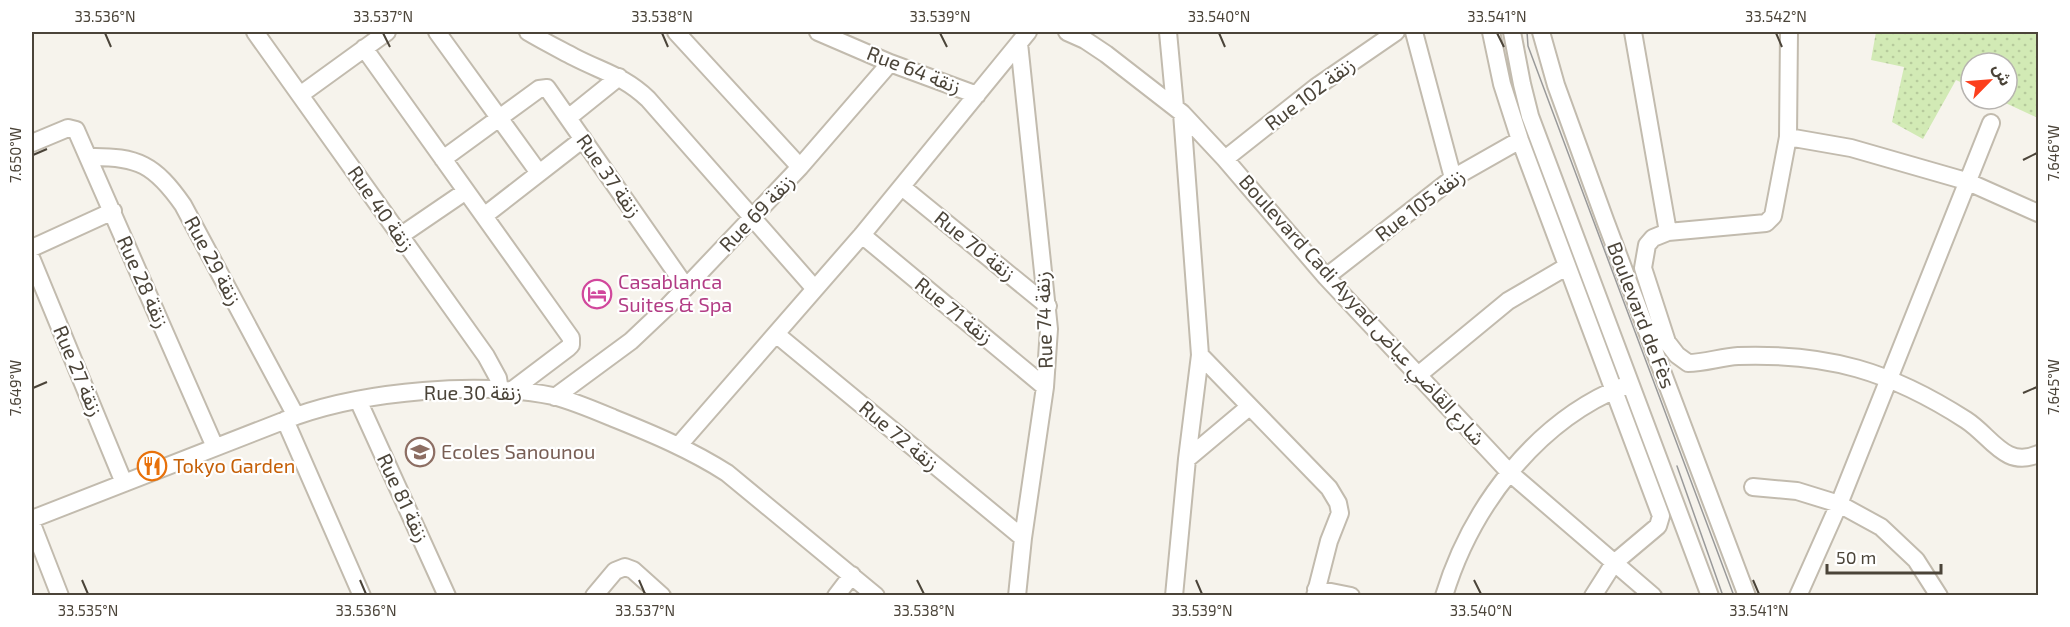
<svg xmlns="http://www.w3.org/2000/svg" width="2070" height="627" viewBox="0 0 2070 627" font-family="'Exo 2','Noto Sans Arabic',sans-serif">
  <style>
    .grass { fill: url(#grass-dots) }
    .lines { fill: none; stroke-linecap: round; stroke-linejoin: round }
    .minor-casing { stroke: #c2bbae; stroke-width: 20 }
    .minor { stroke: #fff; stroke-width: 16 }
    .tram { stroke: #9a9a9a; stroke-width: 1.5 }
    .ticks { fill: none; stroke: #4b4439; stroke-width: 2 }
    .labels { text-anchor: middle; stroke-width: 4.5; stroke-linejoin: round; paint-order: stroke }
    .street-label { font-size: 20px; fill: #4b4439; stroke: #fff }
    .hotel-label { font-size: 20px; fill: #b23c85; stroke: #fff; text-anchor: start }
    .education-label { font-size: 20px; fill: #785e54; stroke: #fff; text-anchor: start }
    .food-label { font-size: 20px; fill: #c56008; stroke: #fff; text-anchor: start }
    .neatline { fill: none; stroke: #4b4439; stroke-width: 2 }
    .ticks-label { font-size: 15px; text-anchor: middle; fill: #4b4439 }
  </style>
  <defs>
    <pattern id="grass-dots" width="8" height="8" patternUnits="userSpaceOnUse" patternTransform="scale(1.5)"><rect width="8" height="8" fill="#d2eab5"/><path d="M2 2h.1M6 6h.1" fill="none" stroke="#b6ca9c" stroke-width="1.8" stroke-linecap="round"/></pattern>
  </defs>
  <rect width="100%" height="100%" fill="#f6f3ec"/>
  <path class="grass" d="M1876 32H2038V118L1997 99H2007V63H1971V87L1956 80 1923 139 1892 122 1904 67 1871 60Z"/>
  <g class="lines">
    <g class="minor-casing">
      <path id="minor" d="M255 32 486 356 498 378 500 390
        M437 32 539 173
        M528 32C543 41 559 49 574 57 603 72 624 76 648 99L815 289
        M676 32 800 167
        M818 32 890 63 977 95
        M1067 32 1085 40 1106 54 1182 113 1225 159 1326 277 1510 473 1653 596
        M1168 32 1175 107
        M1414 32 1453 178
        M1491 32 1502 84 1520 140 1661 516 1658 526 1614 563 1593 596
        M1512 32 1522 84 1530 116 1710 596
        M1541 32 1556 85 1605 220 1747 596
        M1633 32 1668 232
        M1789 32 1788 137 1773 216 1766 223 1668 232 1653 238 1647 245 1643 268 1667 342 1677 355 1688 363C1705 363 1721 357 1738 356 1828 353 1890 371 1966 420 1991 436 2005 469 2038 454
        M364 48 571 338V345L568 348 511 391
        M619 77 568 118 686 287
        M300 95 387 32
        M1788 137 1851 148 1966 181 2038 213
        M32 143 68 128 76 130 215 447
        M89 157C138 156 155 165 183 205L296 416
        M443 159 539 89 547 88 568 118
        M1225 159 1316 87 1396 32
        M902 187 1048 306
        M484 216 583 139
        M862 235 1045 387
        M400 236 466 191
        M32 248 113 211
        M32 260 124 483
        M1326 277 1453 178 1520 140
        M776 334 1023 538
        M1200 355 1329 488 1338 503 1340 513 1329 541 1315 596
        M1417 376 1508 301 1566 267
        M555 397 631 341 668 306 800 167 890 63
        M358 400 447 596
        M285 420 362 596
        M679 445 862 235 1028 32
        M1187 459 1249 407
        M1753 487 1797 491 1839 504 1881 527 1916 560 1939 596
        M32 519 296 416C367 391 479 381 553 396 573 401 594 410 613 418 653 434 691 450 727 473L876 596
        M32 524 60 596
        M1316 589 1351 596
        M594 596 615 571 625 567 633 570 662 596
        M836 596 852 575
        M1017 596 1023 538 1045 387 1049 329 1019 43
        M1174 596 1187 459 1200 355 1182 113
        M1444 596C1471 507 1536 421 1624 386
        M1798 596 1839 504 1991 123"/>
    </g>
    <use href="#minor" class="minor"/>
    <path class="tram" d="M1527 32 1528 46 1734 596
      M1677 466 1723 596"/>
  </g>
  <path class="ticks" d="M105 33 111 47M383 33 390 47M662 33 668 47M940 33 947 47M1219 33 1225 47M1497 33 1504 47M1776 33 1782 47M33 155 47 149M2023 160 2037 153M33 388 47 382M2023 393 2037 387M82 580 88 594M360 580 366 594M639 580 645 594M917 580 924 594M1196 580 1202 594M1474 580 1481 594M1753 580 1759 594"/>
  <defs>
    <g id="hotel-ring" transform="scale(1.5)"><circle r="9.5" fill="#fff" stroke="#d1479c" stroke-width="1.5"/><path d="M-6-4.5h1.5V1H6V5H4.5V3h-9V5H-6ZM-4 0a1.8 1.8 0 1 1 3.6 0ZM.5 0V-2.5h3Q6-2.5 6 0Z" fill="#d1479c"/></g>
    <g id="school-ring" transform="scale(1.5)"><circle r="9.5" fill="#fff" stroke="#8d6e63" stroke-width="1.5"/><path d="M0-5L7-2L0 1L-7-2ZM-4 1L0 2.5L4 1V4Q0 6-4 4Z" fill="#8d6e63"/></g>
    <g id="restaurant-ring" transform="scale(1.5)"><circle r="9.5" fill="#fff" stroke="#e8710a" stroke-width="1.5"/><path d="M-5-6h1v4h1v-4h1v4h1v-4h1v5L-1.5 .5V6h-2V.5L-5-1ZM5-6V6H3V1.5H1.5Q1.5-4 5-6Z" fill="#e8710a"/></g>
  </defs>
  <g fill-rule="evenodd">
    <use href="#hotel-ring" x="597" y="294"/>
    <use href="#school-ring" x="420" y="452"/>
    <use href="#restaurant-ring" x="152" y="466"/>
  </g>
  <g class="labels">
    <g class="street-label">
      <text transform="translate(914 70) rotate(21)" y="7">Rue 64 زنقة</text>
      <text transform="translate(1310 94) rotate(-37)" y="7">Rue 102 زنقة</text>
      <text transform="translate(609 176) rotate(55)" y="7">Rue 37 زنقة</text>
      <text transform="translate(1420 205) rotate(-37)" y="7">Rue 105 زنقة</text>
      <text transform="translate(381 209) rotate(55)" y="7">Rue 40 زنقة</text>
      <text transform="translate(757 213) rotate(-46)" y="7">Rue 69 زنقة</text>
      <text transform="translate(975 246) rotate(39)" y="7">Rue 70 زنقة</text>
      <text transform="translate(213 261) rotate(62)" y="7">Rue 29 زنقة</text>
      <text transform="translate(143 282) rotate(66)" y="7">Rue 28 زنقة</text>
      <text transform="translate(1362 310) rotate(48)" y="7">Boulevard Cadi Ayyad شارع القاضي عياض</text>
      <text transform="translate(954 311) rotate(39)" y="7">Rue 71 زنقة</text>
      <text transform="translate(1641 315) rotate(69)" y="7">Boulevard de Fès</text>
      <text transform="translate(1044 320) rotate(-92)" y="7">Rue 74 زنقة</text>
      <text transform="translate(78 371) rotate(67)" y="7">Rue 27 زنقة</text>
      <text x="473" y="400">Rue 30 زنقة</text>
      <text transform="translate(899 436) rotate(40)" y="7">Rue 72 زنقة</text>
      <text transform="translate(403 498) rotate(65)" y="7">Rue 81 زنقة</text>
    </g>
    <g class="hotel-label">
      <text x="618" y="289">Casablanca<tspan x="618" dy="23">Suites &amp; Spa</tspan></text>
    </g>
    <g class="education-label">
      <text x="441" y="459">Ecoles Sanounou</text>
    </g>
    <g class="food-label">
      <text x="173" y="473">Tokyo Garden</text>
    </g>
  </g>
  <rect width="2070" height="627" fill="none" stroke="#ffffff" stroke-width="66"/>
  <g transform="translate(1989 81) rotate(65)"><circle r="28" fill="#ffffff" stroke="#b7b4b0" stroke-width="1.5"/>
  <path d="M0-4.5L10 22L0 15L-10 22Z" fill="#fc3f1d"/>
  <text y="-9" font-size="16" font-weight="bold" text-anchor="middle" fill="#4b4439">ش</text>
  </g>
  <path d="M1827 564v9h114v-9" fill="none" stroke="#4b4439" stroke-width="3"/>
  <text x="1836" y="564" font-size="18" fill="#4b4439" stroke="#ffffff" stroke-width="4.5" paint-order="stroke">50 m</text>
  <rect x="33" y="33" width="2004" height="561" class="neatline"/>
  <g class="ticks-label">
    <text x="105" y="22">33.536°N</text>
    <text x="383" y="22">33.537°N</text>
    <text x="662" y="22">33.538°N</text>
    <text x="940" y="22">33.539°N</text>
    <text x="1219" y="22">33.540°N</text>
    <text x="1497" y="22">33.541°N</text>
    <text x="1776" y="22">33.542°N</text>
    <text transform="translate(2054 153) rotate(-90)" y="5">7.646°W</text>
    <text transform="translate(16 155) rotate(-90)" y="5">7.650°W</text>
    <text transform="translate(2054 387) rotate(-90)" y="5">7.645°W</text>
    <text transform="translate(16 388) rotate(-90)" y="5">7.649°W</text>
    <text x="88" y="616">33.535°N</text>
    <text x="366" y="616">33.536°N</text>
    <text x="645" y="616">33.537°N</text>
    <text x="924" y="616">33.538°N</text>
    <text x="1202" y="616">33.539°N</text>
    <text x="1481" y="616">33.540°N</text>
    <text x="1759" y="616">33.541°N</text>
  </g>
</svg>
